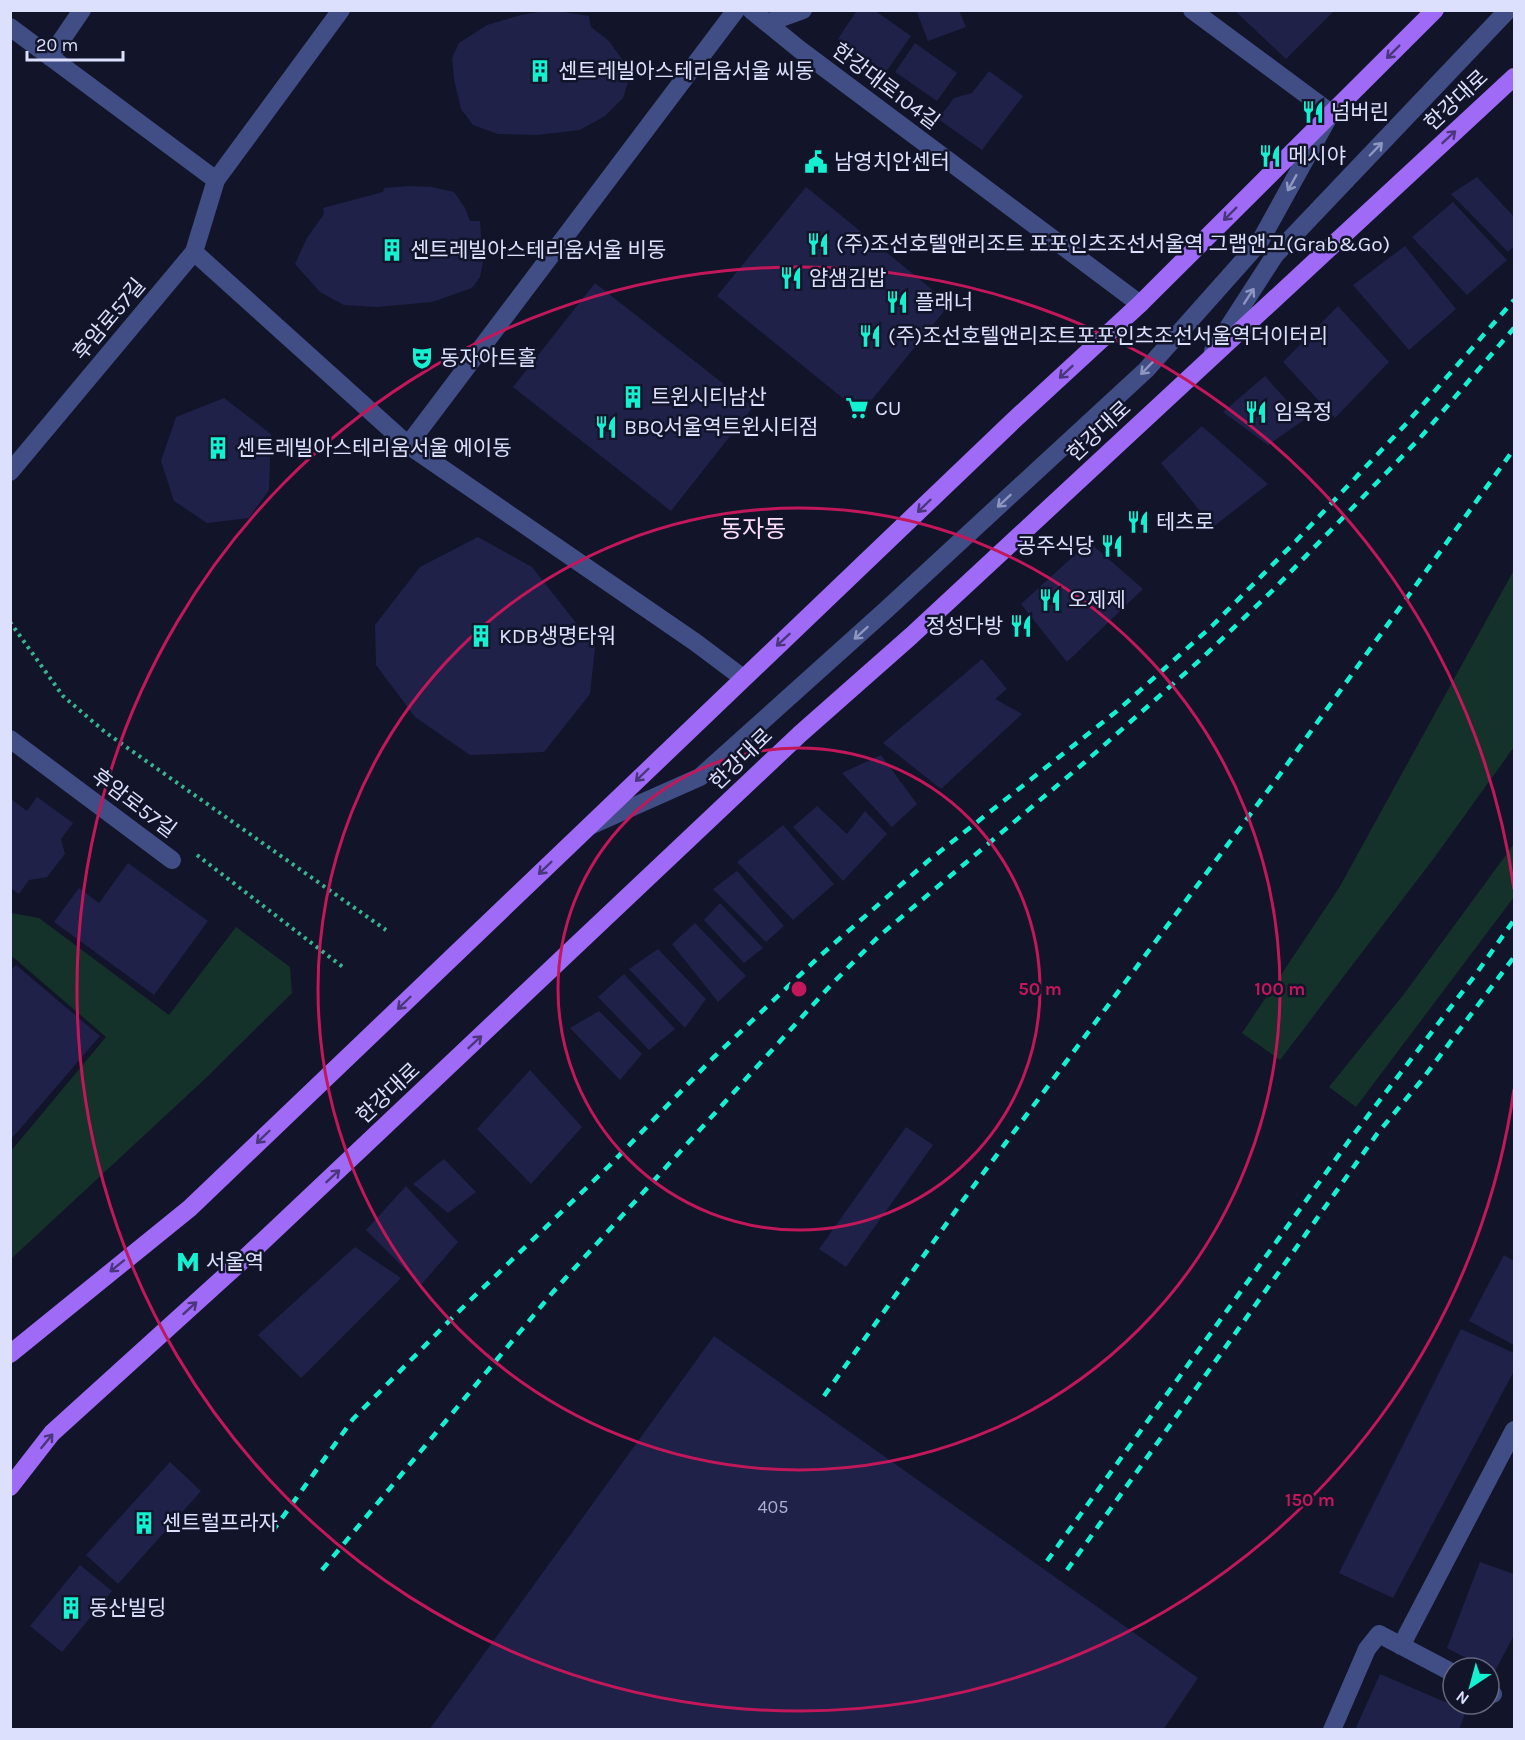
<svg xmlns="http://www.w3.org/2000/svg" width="1525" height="1740" viewBox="0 0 1525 1740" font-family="Karla,'Noto Sans KR',sans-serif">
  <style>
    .green { fill: #15322a }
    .building { fill: #1f2149 }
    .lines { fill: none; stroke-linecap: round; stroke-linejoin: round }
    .path { stroke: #38b58f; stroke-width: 4; stroke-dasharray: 3 4.5; stroke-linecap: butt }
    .minor { stroke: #404e85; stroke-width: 18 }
    .major { stroke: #9f6af6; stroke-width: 18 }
    .rail { stroke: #14f1d1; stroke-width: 4.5; stroke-dasharray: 9 8; stroke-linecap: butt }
    .oneway { stroke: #4a367b }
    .oneway2 { stroke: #8e97c1 }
    .ring { fill: none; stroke: #c2185b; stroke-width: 3 }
    .labels { text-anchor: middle; stroke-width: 5; stroke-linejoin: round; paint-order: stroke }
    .number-label { font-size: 18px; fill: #adb0d0 }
    .poi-label { font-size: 21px; fill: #dce0fd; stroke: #121429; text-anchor: start }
    .street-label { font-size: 21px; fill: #dce0fd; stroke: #121429 }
    .quarter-label { font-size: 24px; fill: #fddef9; stroke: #121429 }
    .centre { fill: #c2185b; stroke: #121429; stroke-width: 3 }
    .ring-label { font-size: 18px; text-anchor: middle; font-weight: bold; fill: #c2185b; stroke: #121429; stroke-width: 5; stroke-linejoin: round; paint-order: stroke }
  </style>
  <rect width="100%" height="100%" fill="#121429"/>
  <path class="green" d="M1514 570V747L1434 858 1280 1060 1242 1033 1339 888Z
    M1514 844V897L1356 1107 1329 1087 1404 994Z
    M11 913 39 918 169 1015 236 927 290 967 292 993 207 1077 11 1259V1151L106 1037 13 957 11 959Z"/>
  <path class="building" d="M551 10 589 16 591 27 608 40 625 63 629 79 623 98 605 116 580 130 537 135 498 134 473 125 461 109 454 79 452 58 459 43 487 25 521 15Z
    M857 10H874L911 36 886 72 838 39Z
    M916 10H959L966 27 928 41Z
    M1234 10H1335L1286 59Z
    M915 43 957 73 937 101 895 72Z
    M989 71 1023 96 982 150 938 119 954 98 972 93Z
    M1477 177 1514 217V246L1508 252 1451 194Z
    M408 186 432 187 454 192 465 208 470 221H480L483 262 480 277 472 288 432 302 377 307 344 305 320 292 295 264 307 238 324 214 323 208 383 192 384 188Z
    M806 187 950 304 861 413 717 296Z
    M1453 202 1507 260 1467 295 1412 237Z
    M1405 246 1456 309 1409 350 1353 285Z
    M595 283 753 407 671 511 513 387Z
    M1338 306 1389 362 1335 418 1283 362Z
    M1265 376 1304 420 1268 445 1223 412Z
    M224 398 271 434 269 490 249 518 207 523 174 501 161 461 176 417Z
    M1202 426 1268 484 1213 527 1161 463Z
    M478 537 532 567 595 647 590 694 544 752 470 755 415 717 376 665 375 625 420 567Z
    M1089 542 1143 589 1067 662 1021 604Z
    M982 659 1007 689 995 699 1022 714 941 789 883 743Z
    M881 755 917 804 892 827 842 773Z
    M37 797 73 823 61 839 65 854 47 877 29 880 19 894 10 888V798L27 811Z
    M817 806 847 834 865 811 887 834 843 881 793 827Z
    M783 825 834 884 793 920 737 862Z
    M128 863 208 921 154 995 54 922 79 888 99 903Z
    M737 871 784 926 766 942 713 889Z
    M720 903 763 948 744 963 704 920Z
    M695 923 746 976 718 1002 672 944Z
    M658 949 706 999 685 1028 629 969Z
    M16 965 100 1036 13 1137 10 1135V971Z
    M624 974 675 1029 649 1050 598 997Z
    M599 1011 642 1054 620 1080 570 1028Z
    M530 1070 582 1127 531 1184 477 1129Z
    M906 1127 933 1145 846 1267 819 1249Z
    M444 1159 476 1192 448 1213 413 1184Z
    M406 1186 458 1242 421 1285 366 1230Z
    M355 1247 401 1278 301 1378 258 1335Z
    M1504 1255 1514 1261V1345L1469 1321Z
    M1461 1329 1514 1353V1371L1393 1598 1339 1573Z
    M714 1336 1198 1678 1163 1730H429Z
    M170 1462 201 1491 118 1584 86 1555Z
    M1480 1562 1514 1574V1635L1494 1673 1489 1670V1668H1485L1447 1648Z
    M80 1565 112 1591 62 1652 30 1626Z
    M1380 1674 1466 1711 1459 1730H1355Z"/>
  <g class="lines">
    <path class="path" d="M10 622 63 696 105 732 386 930
      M197 855 344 968"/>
    <path class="minor" d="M751 10 799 49 1140 304
      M767 23 803 10
      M10 27 216 180
      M50 57 82 10
      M194 252 408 445 695 642 743 678
      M1213 351 1275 255 1508 10
      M408 445 736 10
      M10 472 194 252 216 180 341 10
      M10 739 172 860
      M592 825 700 777 887 609 1146 370 1259 243 1331 113 1192 10
      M1401 1646 1514 1430
      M1489 1692 1493 1694
      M1332 1730 1367 1649 1379 1634 1453 1673"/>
    <path class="major" d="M10 1354 190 1208 1014 420 1140 304 1435 10
      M10 1487 52 1433 244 1259 800 734 911 636 1514 77"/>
    <path class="rail" d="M824 1396 964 1199 1278 777 1514 449
      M272 1532 353 1419 455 1315 609 1166 713 1058 821 955 928 861 1117 711 1212 626 1296 541 1406 424 1514 300
      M1047 1561 1351 1138 1476 974 1514 920
      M322 1570 553 1292 830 986 878 937 1085 762 1200 660 1274 589 1420 438 1514 328
      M1067 1570 1377 1134 1421 1081 1514 957"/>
  </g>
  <defs><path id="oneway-shaft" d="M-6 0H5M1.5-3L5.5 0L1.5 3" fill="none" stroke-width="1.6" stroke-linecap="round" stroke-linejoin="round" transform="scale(1.5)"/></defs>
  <g class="oneway">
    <use href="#oneway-shaft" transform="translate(1393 52) rotate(135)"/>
    <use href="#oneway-shaft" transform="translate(1449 137) rotate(-43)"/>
    <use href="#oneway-shaft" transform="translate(1230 214) rotate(135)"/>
    <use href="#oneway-shaft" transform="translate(1066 372) rotate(137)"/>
    <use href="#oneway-shaft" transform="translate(924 506) rotate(136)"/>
    <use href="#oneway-shaft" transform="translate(783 640) rotate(137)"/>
    <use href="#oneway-shaft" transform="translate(642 775) rotate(136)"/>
    <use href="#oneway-shaft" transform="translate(545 868) rotate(136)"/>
    <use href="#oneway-shaft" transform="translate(404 1003) rotate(136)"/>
    <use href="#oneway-shaft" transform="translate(475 1042) rotate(-43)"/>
    <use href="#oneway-shaft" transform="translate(263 1137) rotate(136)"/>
    <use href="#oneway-shaft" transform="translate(333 1176) rotate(-43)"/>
    <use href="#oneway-shaft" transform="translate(117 1266) rotate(141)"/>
    <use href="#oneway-shaft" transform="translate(190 1308) rotate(-42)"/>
    <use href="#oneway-shaft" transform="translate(47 1441) rotate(-51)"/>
  </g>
  <g class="oneway2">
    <use href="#oneway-shaft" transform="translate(1376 149) rotate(-46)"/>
    <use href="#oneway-shaft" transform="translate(1292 183) rotate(119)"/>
    <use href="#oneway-shaft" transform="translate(1249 296) rotate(-57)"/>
    <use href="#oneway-shaft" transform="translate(1147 368) rotate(134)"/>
    <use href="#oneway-shaft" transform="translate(1004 501) rotate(137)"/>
    <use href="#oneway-shaft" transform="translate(861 633) rotate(138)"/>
  </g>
  <g class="ring">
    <circle cx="799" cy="989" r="241"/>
    <circle cx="799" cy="989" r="481"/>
    <path d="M1514 1089A722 722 0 1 1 1514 889"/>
  </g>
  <defs>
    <g id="building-bare" transform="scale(1.8)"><path d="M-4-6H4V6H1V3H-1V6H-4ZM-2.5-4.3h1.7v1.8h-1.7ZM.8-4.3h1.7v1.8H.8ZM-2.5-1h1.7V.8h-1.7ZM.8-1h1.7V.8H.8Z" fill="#14f1d1" stroke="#121429" stroke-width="2.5" paint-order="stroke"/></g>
    <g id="restaurant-bare" transform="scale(1.8)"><path d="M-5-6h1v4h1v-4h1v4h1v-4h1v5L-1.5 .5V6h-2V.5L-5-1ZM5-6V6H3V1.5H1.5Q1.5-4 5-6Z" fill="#14f1d1" stroke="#121429" stroke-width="2.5" paint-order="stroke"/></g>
    <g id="civic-bare" transform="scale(1.8)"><path d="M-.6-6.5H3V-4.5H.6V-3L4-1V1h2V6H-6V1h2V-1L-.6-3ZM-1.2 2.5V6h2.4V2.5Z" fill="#14f1d1" stroke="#121429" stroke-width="2.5" paint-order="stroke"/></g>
    <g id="theatre-bare" transform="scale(1.8)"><path d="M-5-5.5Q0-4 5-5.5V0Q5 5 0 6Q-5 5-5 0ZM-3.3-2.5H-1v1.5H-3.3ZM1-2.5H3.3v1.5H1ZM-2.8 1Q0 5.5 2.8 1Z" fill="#14f1d1" stroke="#121429" stroke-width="2.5" paint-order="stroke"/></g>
    <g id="supermarket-bare" transform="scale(1.8)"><path d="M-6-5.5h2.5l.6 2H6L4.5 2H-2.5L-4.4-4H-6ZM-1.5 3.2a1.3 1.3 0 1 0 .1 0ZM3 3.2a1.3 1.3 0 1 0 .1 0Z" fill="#14f1d1" stroke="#121429" stroke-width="2.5" paint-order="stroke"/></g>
    <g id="metro-bare" transform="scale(1.8)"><path d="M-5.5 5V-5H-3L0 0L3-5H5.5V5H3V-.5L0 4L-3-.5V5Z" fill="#14f1d1" stroke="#121429" stroke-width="2.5" paint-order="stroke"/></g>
  </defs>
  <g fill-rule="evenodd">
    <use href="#building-bare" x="540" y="71"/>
    <use href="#restaurant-bare" x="1313" y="112"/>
    <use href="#restaurant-bare" x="1270" y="156"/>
    <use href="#civic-bare" x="816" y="162"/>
    <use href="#restaurant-bare" x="818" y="244"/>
    <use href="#building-bare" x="392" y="250"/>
    <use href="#restaurant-bare" x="791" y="278"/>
    <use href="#restaurant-bare" x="897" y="302"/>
    <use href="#restaurant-bare" x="870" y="336"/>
    <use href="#theatre-bare" x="422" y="358"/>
    <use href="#building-bare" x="633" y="397"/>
    <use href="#supermarket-bare" x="857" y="408"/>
    <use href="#restaurant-bare" x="1256" y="412"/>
    <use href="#restaurant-bare" x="606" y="427"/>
    <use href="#building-bare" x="218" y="448"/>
    <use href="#restaurant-bare" x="1138" y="522"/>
    <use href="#restaurant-bare" x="1112" y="546"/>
    <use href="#restaurant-bare" x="1050" y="600"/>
    <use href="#restaurant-bare" x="1021" y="626"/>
    <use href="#building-bare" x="481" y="636"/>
    <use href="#metro-bare" x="188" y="1262"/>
    <use href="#building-bare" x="144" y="1523"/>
    <use href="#building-bare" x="71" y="1608"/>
  </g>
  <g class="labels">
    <g class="number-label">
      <text x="773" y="1513">405</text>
    </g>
    <g class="poi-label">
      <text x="558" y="78">센트레빌아스테리움서울 씨동</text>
      <text x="1331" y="119">넘버린</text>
      <text x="1288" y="163">메시야</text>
      <text x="834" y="169">남영치안센터</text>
      <text x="836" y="251">(주)조선호텔앤리조트 포포인츠조선서울역 그랩앤고(Grab&amp;Go)</text>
      <text x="410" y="257">센트레빌아스테리움서울 비동</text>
      <text x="809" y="285">얌샘김밥</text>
      <text x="915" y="309">플래너</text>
      <text x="888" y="343">(주)조선호텔앤리조트포포인츠조선서울역더이터리</text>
      <text x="440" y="365">동자아트홀</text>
      <text x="651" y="404">트윈시티남산</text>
      <text x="875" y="415">CU</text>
      <text x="1274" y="419">임옥정</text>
      <text x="624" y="434">BBQ서울역트윈시티점</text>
      <text x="236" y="455">센트레빌아스테리움서울 에이동</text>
      <text x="1156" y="529">테츠로</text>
      <text x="1094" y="553" text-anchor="end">공주식당</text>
      <text x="1068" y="607">오제제</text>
      <text x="1003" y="633" text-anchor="end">정성다방</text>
      <text x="499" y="643">KDB생명타워</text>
      <text x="206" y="1269">서울역</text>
      <text x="162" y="1530">센트럴프라자</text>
      <text x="89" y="1615">동산빌딩</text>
    </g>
    <g class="street-label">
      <text transform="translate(886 86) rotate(37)" y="7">한강대로104길</text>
      <text transform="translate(1456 100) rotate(-43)" y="7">한강대로</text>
      <text transform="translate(109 319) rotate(-50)" y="7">후암로57길</text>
      <text transform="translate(1099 431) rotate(-43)" y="7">한강대로</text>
      <text transform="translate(741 759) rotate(-44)" y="7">한강대로</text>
      <text transform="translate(134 803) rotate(37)" y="7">후암로57길</text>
      <text transform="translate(388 1093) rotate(-43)" y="7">한강대로</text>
    </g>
    <g class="quarter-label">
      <text x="753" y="537">동자동</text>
    </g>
  </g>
  <circle cx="799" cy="989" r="9" class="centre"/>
  <g class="ring-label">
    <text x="1040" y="995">50 m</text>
    <text x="1280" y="995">100 m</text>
    <text x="1310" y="1506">150 m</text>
  </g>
  <rect width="1525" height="1740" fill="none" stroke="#dce0fd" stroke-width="24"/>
  <g transform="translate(1471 1686) rotate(216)"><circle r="28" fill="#121429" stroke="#63667e" stroke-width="1.5"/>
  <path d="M0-4.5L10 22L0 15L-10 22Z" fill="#14f1d1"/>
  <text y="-9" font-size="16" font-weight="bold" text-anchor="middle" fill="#dce0fd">N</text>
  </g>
  <path d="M27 51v9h96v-9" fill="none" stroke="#dce0fd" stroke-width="3"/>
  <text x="36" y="51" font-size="18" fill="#dce0fd" stroke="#121429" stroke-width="4.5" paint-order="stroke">20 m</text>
</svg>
